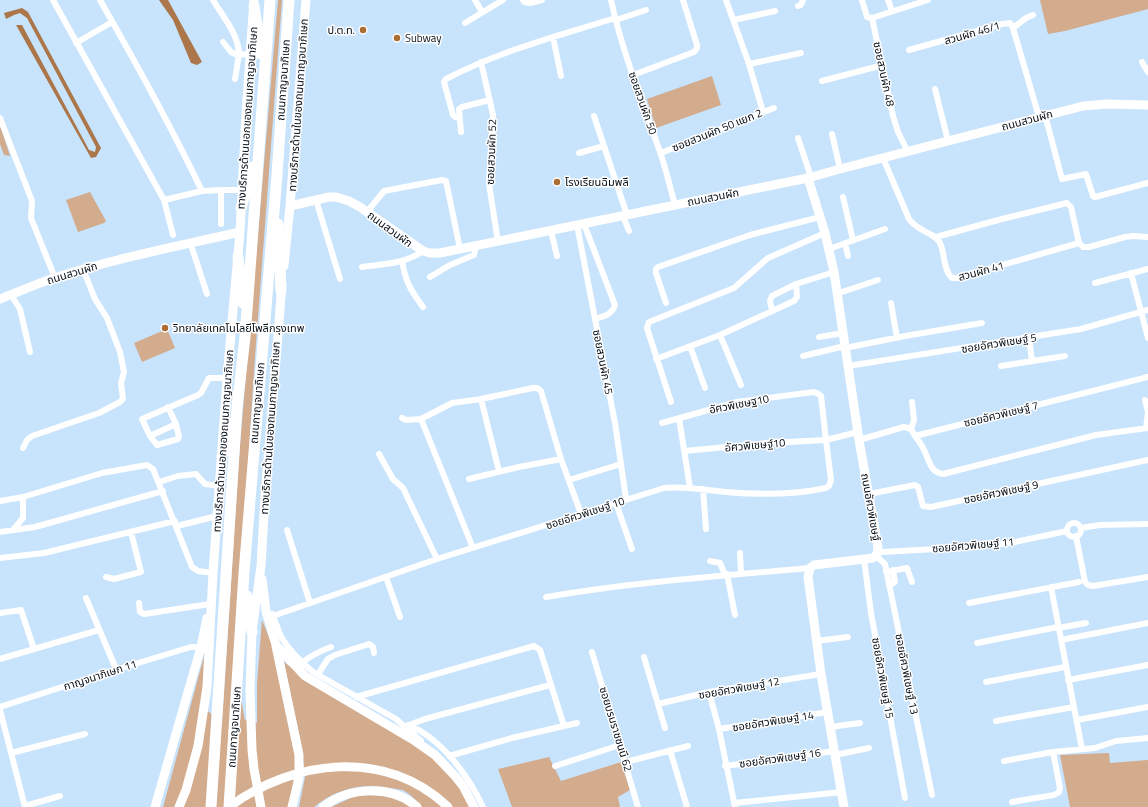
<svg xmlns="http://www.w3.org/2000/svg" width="1148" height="807" viewBox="0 0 1148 807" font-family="'Titillium Web','Noto Sans Thai',sans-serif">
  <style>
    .green { fill: #d3ab8d }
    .water { fill: #ab764a }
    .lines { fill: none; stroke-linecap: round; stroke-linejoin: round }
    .street { stroke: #fff; stroke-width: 6 }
    .secondary { stroke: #fff; stroke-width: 9 }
    .highway { stroke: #fff; stroke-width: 11 }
    .poi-dot { fill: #ac6c34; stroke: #fff; stroke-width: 1.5 }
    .labels { text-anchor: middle; stroke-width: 3; stroke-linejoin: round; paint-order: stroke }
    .poi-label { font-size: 11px; fill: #050e16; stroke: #fff; text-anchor: start }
    .street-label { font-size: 11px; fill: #050e16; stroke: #fff }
  </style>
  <rect width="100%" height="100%" fill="#c8e3fc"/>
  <path class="green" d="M278 0H282L255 357 231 722H240L241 700 245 720 257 723V684L262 620 273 647 297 763 289 807H163L206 649 201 705 222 723 240 445Z
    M1040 0H1148V9L1065 31 1048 34Z
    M712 76 721 105 656 128 647 99Z
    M0 125 10 156 4 155 0 144Z
    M90 192 106 221 104 223 78 232 66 200Z
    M167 329 175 348 142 362 134 343Z
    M284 662 297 672 438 760 466 796 471 807H422C417 801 410 794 403 790 399 789 394 789 391 788 364 782 335 789 314 807H299L305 777 301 743Z
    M1109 753 1110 763 1148 760V807H1070L1060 755Z
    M549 757 561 781 621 762 630 790 618 797 620 807H512L498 769Z
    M369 795C386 796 398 796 411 807H331L355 796Z"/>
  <path class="water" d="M159 0H168L202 62 197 65 191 63 173 20Z
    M22 8 28 12 101 148 96 157 91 158 16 25H22L89 150 95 152 96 147 27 18 20 13 14 15 6 19 4 13Z"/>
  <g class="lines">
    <path class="street" d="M53 0 164 200 173 235
      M100 0C136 63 171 126 202 191
      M213 0C223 17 238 33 239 54L251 55
      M475 0 482 12
      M523 0 524 2 530 3 542 0
      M611 0C622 52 643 102 660 152 666 169 670 187 675 205
      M726 0 749 64 763 112
      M862 0 867 17 872 18 893 116 898 132 908 152
      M888 0 892 11
      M798 6 801 5 803 0
      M872 18 928 0
      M616 20 646 10
      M734 20 775 11
      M465 23 503 0
      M1013 28 1026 18 1033 15
      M553 37 561 76
      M223 42 231 52 239 56
      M76 43 112 22
      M909 50 1002 24 1010 23 1013 28 1039 117
      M481 62 493 115 489 184 498 242
      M1142 62 1148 72
      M749 64 801 53
      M633 75 694 52 697 48V45L683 0
      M235 79 239 54
      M822 81 883 65
      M935 89 948 141
      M1045 115 1062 179 1086 174 1093 196 1095 197 1148 183
      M594 116 627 215
      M0 118 32 201 31 218 55 278
      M459 118 455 117 453 115 444 82 446 79C499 51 558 36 615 18
      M461 132 459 109 462 107 490 100
      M832 134 840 169
      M798 138 811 177
      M579 153 604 146
      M661 153 774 108
      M883 158 909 219C918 232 934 232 940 243 945 253 943 270 952 278H957L1079 243
      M843 197 853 240
      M164 200 202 191 221 190
      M316 200 340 279
      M367 212 384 191 442 180 446 181 460 249
      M623 216 629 231
      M221 224V190H242
      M584 224 615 305C612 315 604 316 595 319
      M577 225 615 423 626 499
      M551 231 557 256
      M936 237 1002 219 1067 203 1071 207 1079 243 1083 247H1089L1125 237 1134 236 1148 237
      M190 242 207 294
      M845 243 848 256
      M829 249 885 229
      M402 261C406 283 410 289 423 307
      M362 267C383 264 405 264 423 251
      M1131 273 1148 338
      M430 277 450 265 474 255 476 246
      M1095 283 1148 269
      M836 294 878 280
      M11 295 20 309 30 352
      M666 303 656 273V269L658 267 750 235 820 217
      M891 303 897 338
      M772 311 770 301 772 296 796 284
      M720 335 741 385
      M819 337 843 333
      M1029 338 1032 361
      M690 346 705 388
      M845 348 905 336 982 323
      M803 356 845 346
      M656 359 720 335 794 301 797 297 796 284 834 272
      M848 366 1081 329 1148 310
      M1001 366 1065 356
      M481 399 499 471
      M1145 400 1148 412 1146 428
      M671 402 647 328 649 322 734 288 768 258 825 233
      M168 407 176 424 179 437 178 439 157 445 150 436 142 419 198 395 201 393 209 378H227
      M402 418 406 420 421 419 452 403 481 399 533 388H537L541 391 561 459 581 514
      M679 418 690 488
      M421 419 473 548
      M662 423 737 402 814 392 817 393 821 396 826 440 769 443 684 451
      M911 429 914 420 912 402
      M150 436 176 424
      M915 436C918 440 922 445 924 450 929 459 930 473 943 474L1096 435 1148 428
      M859 440 904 427 911 429 915 436 1148 377
      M23 448 27 440 32 436 99 413 120 402 123 399 121 383 124 372 120 352 107 318 95 299 83 269
      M379 454 393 479 403 488 437 559
      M469 479 519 467 561 459
      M569 480 621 464
      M159 482 178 476 196 474 205 484 219 486
      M703 489 706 529
      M869 494 915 485 918 487 923 506 931 507 1148 460
      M0 501 23 497 102 473 147 465 153 469 192 567 198 571 213 573
      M616 503 632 549
      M1067 530a7 7 0 1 1 14 0a7 7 0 1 1-14 0Z
      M177 526 217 516
      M1081 528 1100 525 1148 524
      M13 530 23 518V497
      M287 530 310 603
      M0 532 35 527 163 491
      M1076 536 1085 582 1088 585 1093 586 1148 577
      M879 551 882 552 971 547 1010 543 1067 531
      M740 553 741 573
      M876 556 885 564 932 795
      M0 558 44 553 175 521
      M864 559 871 613 905 798
      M710 561 720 563 725 575
      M886 572 907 568 912 582
      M727 574 735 615
      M106 577 114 579 141 572 131 532
      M386 577 400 617
      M889 586 895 582 893 570
      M1051 587 1082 749
      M546 597C633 582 721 576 810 568
      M86 598 116 669
      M139 603 140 612 144 614 210 604
      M969 603 1079 582
      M0 613 21 610 34 649
      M272 614C276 622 278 631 282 638 290 652 301 662 313 672L396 719 421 741
      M273 616 437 559 664 488C685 486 705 490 726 492 759 495 793 495 826 488L829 486 831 480 826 440 858 432
      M1058 628 1086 623
      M1061 640 1148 623
      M816 641 848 637
      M977 643 1058 627
      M592 652 638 807
      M644 657 665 728
      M0 659 99 630
      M302 663C311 655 320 651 331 647
      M318 674 328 659 335 655 369 644 373 647 374 653
      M1068 680 1148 665
      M986 682 1065 667
      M709 692 719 729 735 807
      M356 697 534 646 540 650 564 726
      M658 704 709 692 821 674
      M0 707 128 666 191 647H201
      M0 710 25 807
      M1077 720 1148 707
      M996 721 1074 707
      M408 725C441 738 468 775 483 807
      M409 725 425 719 550 685
      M830 727 860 723
      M719 729 828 712
      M670 750 687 807
      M11 753 85 734
      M835 755 869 748
      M449 756 512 738 577 723
      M1004 761 1053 752 1095 748 1116 741 1148 738
      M626 762 688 746
      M555 766 620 745
      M725 766 835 751
      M1012 802 1054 795 1059 792 1060 788 1053 752
      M734 803 842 792
      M25 806 60 796"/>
    <path class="secondary" d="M808 178 825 233 834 272 859 440 878 547 877 554 873 558 814 565 810 568 808 577 821 674 844 807
      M290 206 329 197H336L349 201 360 207 423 251 430 253H440L808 178 840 169 1083 106 1107 104 1148 105
      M284 266 290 206 306 0
      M0 299C19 292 38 283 57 277 117 258 179 246 240 232
      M262 579 266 611 276 645 305 676 415 741 435 755 455 776 463 786 474 807
      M276 646 299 755V778L292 807
      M155 807 201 647 207 618
      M179 807 186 790 198 746 207 687 213 573 227 378 240 232 246 114 254 0
      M229 807C294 759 386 748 448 807
      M261 807 254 769 252 750 250 691 252 632 261 566 265 496 282 284
      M323 807C349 786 392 785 417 807"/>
    <path class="highway" d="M254 6 261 54
      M241 208 253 167
      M278 224 281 291
      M238 257 243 303
      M222 455 232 423
      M247 596 252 632
      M211 807 237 407 245 337 270 0
      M229 807 244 573 277 175 289 0"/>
  </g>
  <g class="poi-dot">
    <circle cx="363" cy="30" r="4"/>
    <circle cx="397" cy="38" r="4"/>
    <circle cx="557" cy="182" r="4"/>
    <circle cx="165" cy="328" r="4"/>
  </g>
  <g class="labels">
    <g class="poi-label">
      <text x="355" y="34" text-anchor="end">ป.ต.ท.</text>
      <text x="405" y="42">Subway</text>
      <text x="565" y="186">โรงเรียนฉิมพลี</text>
      <text x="173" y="332">วิทยาลัยเทคโนโลยีโพลีกรุงเทพ</text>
    </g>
    <g class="street-label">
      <text transform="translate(972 33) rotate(-16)" y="4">สวนผัก 46/1</text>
      <text transform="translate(884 74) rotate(78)" y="4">ซอยสวนผัก 48</text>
      <text transform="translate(283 80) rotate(-86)" y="4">ถนนกาญจนาภิเษก</text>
      <text transform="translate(643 103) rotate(71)" y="4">ซอยสวนผัก 50</text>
      <text transform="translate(298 105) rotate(-86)" y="4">ทางบริการด้านในของถนนกาญจนาภิเษก</text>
      <text transform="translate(247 118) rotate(-86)" y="4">ทางบริการด้านนอกของถนนกาญจนาภิเษก</text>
      <text transform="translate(1027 120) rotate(-15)" y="4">ถนนสวนผัก</text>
      <text transform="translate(717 130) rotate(-22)" y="4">ซอยสวนผัก 50 แยก 2</text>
      <text transform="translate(491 152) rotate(-88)" y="4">ซอยสวนผัก 52</text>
      <text transform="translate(713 197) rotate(-11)" y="4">ถนนสวนผัก</text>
      <text transform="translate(390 229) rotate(36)" y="4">ถนนสวนผัก</text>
      <text transform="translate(981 271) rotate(-15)" y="4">สวนผัก 41</text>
      <text transform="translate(72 273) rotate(-17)" y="4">ถนนสวนผัก</text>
      <text transform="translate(999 343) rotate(-9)" y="4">ซอยอัศวพิเชษฐ์ 5</text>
      <text transform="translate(603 362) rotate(79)" y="4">ซอยสวนผัก 45</text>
      <text transform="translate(257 403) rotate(-85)" y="4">ถนนกาญจนาภิเษก</text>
      <text transform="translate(739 404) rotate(-11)" y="4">อัศวพิเชษฐ10</text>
      <text transform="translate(1001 414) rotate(-14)" y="4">ซอยอัศวพิเชษฐ์ 7</text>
      <text transform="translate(270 428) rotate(-86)" y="4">ทางบริการด้านในของถนนกาญจนาภิเษก</text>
      <text transform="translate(223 441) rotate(-86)" y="4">ทางบริการด้านนอกของถนนกาญจนาภิเษก</text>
      <text transform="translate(755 445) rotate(-5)" y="4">อัศวพิเชษฐ์10</text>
      <text transform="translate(1001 492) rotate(-12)" y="4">ซอยอัศวพิเชษฐ์ 9</text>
      <text transform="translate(871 507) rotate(80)" y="4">ถนนอัศวพิเชษฐ์</text>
      <text transform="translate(585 513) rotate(-18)" y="4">ซอยอัศวพิเชษฐ์ 10</text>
      <text transform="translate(973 545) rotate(-5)" y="4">ซอยอัศวพิเชษฐ์ 11</text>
      <text transform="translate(907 674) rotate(79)" y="4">ซอยอัศวพิเชษฐ์ 13</text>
      <text transform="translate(100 675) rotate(-18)" y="4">กาญจนาภิเษก 11</text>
      <text transform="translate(883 678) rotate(80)" y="4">ซอยอัศวพิเชษฐ์ 15</text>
      <text transform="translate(739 688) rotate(-10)" y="4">ซอยอัศวพิเชษฐ์ 12</text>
      <text transform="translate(773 721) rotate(-9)" y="4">ซอยอัศวพิเชษฐ์ 14</text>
      <text transform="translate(234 727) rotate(-86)" y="4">ถนนกาญจนาภิเษก</text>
      <text transform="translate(616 729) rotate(73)" y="4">ซอยบรมราชชนนี 62</text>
      <text transform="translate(780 758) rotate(-8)" y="4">ซอยอัศวพิเชษฐ์ 16</text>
    </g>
  </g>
</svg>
